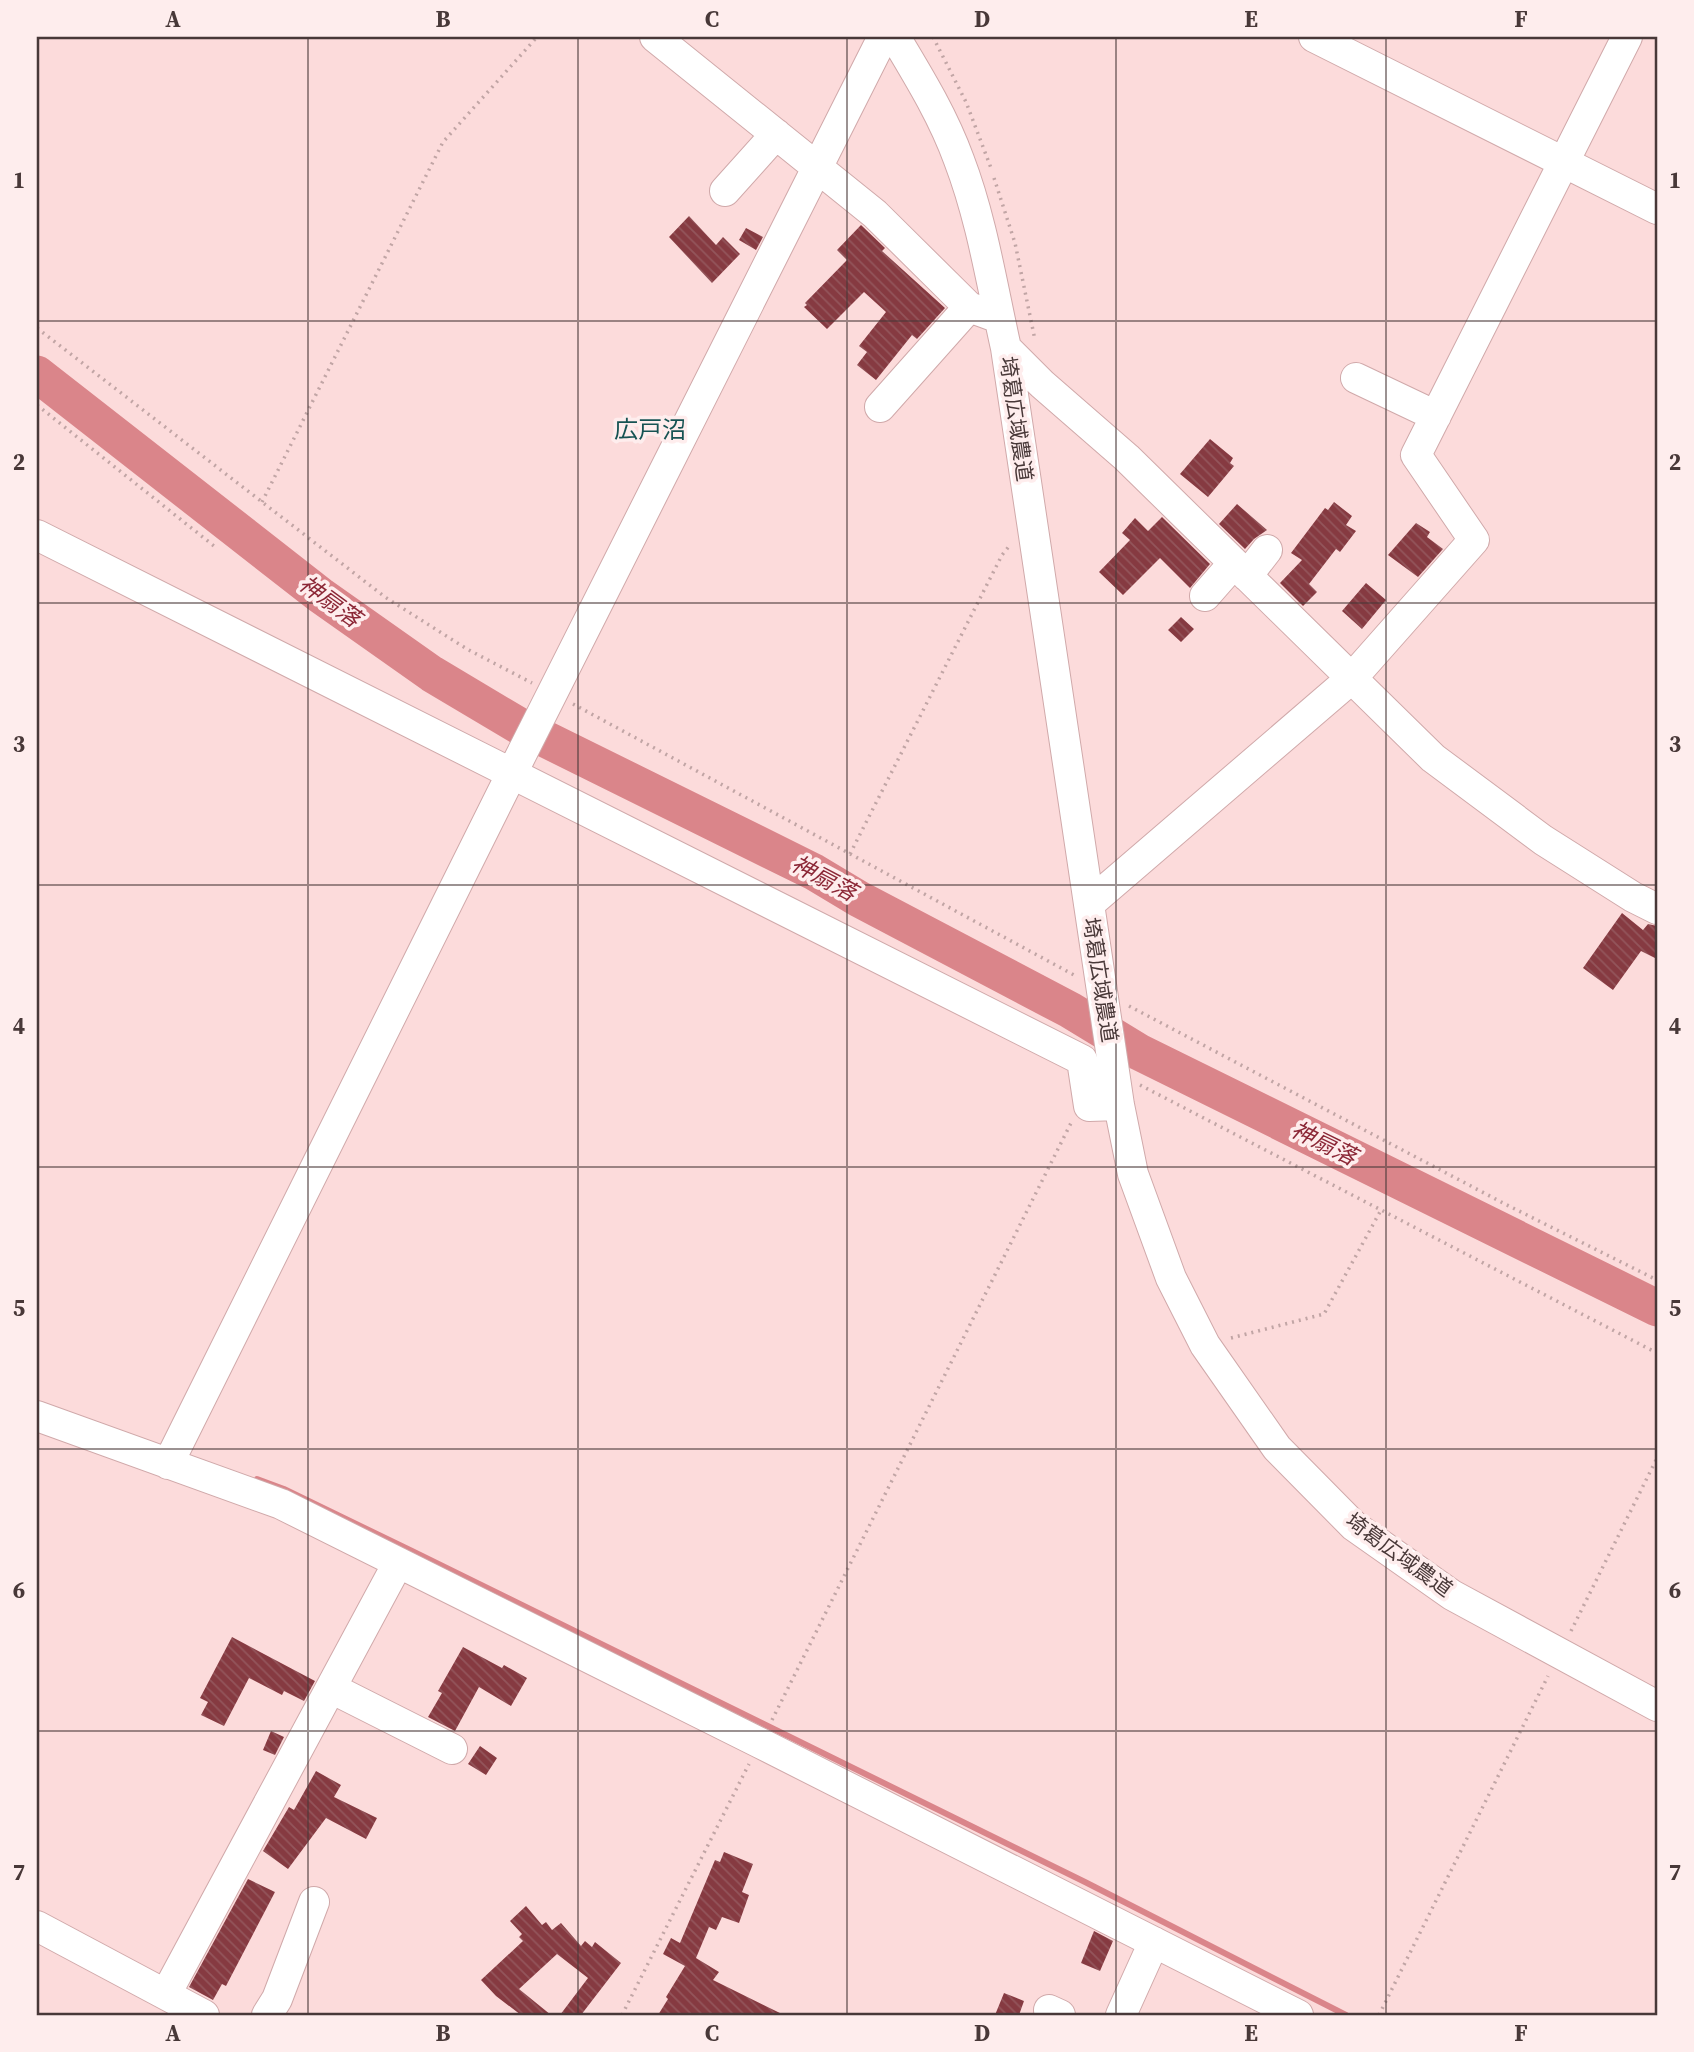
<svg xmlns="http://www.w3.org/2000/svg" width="1694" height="2052" viewBox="0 0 1694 2052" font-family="'Source Serif 4','Noto Sans JP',serif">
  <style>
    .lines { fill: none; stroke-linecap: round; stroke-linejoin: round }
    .stream { stroke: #da858a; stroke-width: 6 }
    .river { stroke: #da858a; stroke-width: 37 }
    .building { fill: url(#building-back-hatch) }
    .minor-casing { stroke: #d0a9aa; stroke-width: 32 }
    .path { stroke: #c1a5a5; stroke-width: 3.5; stroke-dasharray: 2 5; stroke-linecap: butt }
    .minor { stroke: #fff; stroke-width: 30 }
    .grid { fill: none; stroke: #483838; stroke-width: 2; stroke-opacity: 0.55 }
    .labels { text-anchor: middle; stroke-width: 7; stroke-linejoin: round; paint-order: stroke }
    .street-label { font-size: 21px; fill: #483838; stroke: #feeded }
    .water-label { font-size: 23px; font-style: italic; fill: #8c2837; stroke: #feeded }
    .quarter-label { font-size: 24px; fill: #165353; stroke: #feeded }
    .neatline { fill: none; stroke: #483838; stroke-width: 2.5 }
    .grid-label { font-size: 23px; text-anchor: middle; font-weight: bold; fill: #483838 }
  </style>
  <defs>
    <pattern id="building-back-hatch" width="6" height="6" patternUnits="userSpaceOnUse" patternTransform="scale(1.75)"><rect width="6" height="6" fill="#863a41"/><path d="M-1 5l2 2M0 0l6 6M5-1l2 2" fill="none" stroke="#93555b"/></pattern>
  </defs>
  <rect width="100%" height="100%" fill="#fcdbdb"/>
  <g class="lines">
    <path class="stream" d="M257 1479 284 1489 412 1551 1085 1882 1346 2015"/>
    <path class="river" d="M37 374 320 595 432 674 521 727 814 872 859 899 1070 1010 1139 1052 1657 1308"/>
  </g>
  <path class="building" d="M689 216 716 245 723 237 740 254 712 283 669 237Z
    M861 225 885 248 882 251 945 308 917 339 912 335 876 380 857 365 867 352 859 346 886 312 864 292 827 329 804 307 807 305 805 303 847 260 837 250Z
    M746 228 763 237 756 250 739 240Z
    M1210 439 1233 458 1230 463 1234 466 1208 497 1180 474Z
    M1334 502 1352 516 1346 525 1356 531 1340 552 1336 549 1309 584 1317 592 1303 606 1280 583 1302 560 1291 553 1325 508 1328 510Z
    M1237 504 1267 530 1254 539 1245 549 1219 524Z
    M1162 517 1210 564 1190 588 1160 558 1123 595 1099 572 1130 540 1122 533 1135 518 1148 531Z
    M1416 523 1430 532 1427 537 1443 549 1418 577 1388 555Z
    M1366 583 1386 600 1362 629 1342 611Z
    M1181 617 1194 629 1181 642 1168 630Z
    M1622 913 1643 930 1648 924 1657 926V959L1641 951 1613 990 1583 968Z
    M232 1637 315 1681 304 1701 284 1691 282 1695 249 1678 224 1726 201 1715 208 1702 200 1698Z
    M463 1647 502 1668 504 1665 527 1678 511 1706 479 1687 455 1731 428 1717 442 1693 438 1691Z
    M271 1731 284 1737 275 1755 263 1750Z
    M480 1746 497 1758 486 1775 468 1764Z
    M316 1771 341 1785 334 1797 377 1818 366 1839 326 1818 288 1869 263 1851 289 1807 294 1810Z
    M724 1852 753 1864 742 1892 749 1895 739 1923 722 1917 716 1930 709 1927 696 1958 719 1972 713 1980 784 2015H658L668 1999 666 1997 685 1966 663 1954 671 1938 680 1943 715 1860 720 1862Z
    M248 1879 275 1892 226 1986 222 1984 213 2000 189 1987Z
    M526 1906 542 1925 546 1922 552 1930 561 1923 581 1946 585 1941 592 1947 595 1942 621 1963 581 2015H560L588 1978 557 1954 519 1989 551 2015H521L496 1996 481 1980 523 1941 519 1937 522 1934 510 1921Z
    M1094 1931 1113 1941 1100 1971 1081 1963Z
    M1004 1993 1024 2001 1019 2015H995Z"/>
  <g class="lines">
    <g class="minor-casing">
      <path id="minor" d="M655 37 875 214 969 307 999 318
        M895 37C919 77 943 116 959 160 982 220 992 286 1006 348L1119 1105 1133 1174 1171 1278 1205 1345 1277 1448 1354 1526 1452 1595 1657 1706
        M1314 37 1657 209
        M725 191 776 134
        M1006 348 1042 384 1127 458 1433 758 1543 840 1633 897 1657 909
        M1356 378 1436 416
        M880 407 969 307
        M37 535 1082 1060 1089 1106 1119 1105
        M1247 576 1267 550
        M1205 596 1234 563
        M1089 904 1352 678 1474 540 1416 455 1627 37
        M37 1416 281 1504 760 1743 1298 2015
        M168 1464 512 773 883 37
        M331 1688 452 1749
        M37 1926 204 2015
        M166 1994 398 1563
        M1049 2010 1060 2015
        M267 2015 277 1999 314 1902
        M1121 2015 1154 1942"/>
    </g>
    <path class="path" d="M933 37 966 102 991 168
      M994 178 1015 243 1035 340
      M37 328 385 597 467 649 532 683
      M37 405 214 546
      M262 502 443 142 537 37
      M573 704 1074 975
      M850 854 1002 555 1010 545
      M1129 1006 1505 1204 1657 1280
      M1140 1085 1657 1353
      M1231 1338 1324 1314 1381 1210
      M1571 1631 1657 1458
      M772 1720 1071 1123
      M622 2015 749 1764
      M1379 2015 1548 1676"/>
    <use href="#minor" class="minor"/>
  </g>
  <path class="grid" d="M308 37V2015M578 37V2015M847 37V2015M1116 37V2015M1386 37V2015M37 321H1657M37 603H1657M37 885H1657M37 1167H1657M37 1449H1657M37 1731H1657"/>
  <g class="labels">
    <g class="street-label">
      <text transform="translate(1016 419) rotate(82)" y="7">埼葛広域農道</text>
      <text transform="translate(1100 980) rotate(81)" y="7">埼葛広域農道</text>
      <text transform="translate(1399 1555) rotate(36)" y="7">埼葛広域農道</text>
    </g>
    <g class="water-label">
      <text transform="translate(330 601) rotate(36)" y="8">神扇落</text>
      <text transform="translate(824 878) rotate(28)" y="8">神扇落</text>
      <text transform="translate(1324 1143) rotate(26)" y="8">神扇落</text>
    </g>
    <g class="quarter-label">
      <text x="650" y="438">広戸沼</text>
    </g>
  </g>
  <rect width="1694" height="2052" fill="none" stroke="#feeded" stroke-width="77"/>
  <rect x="38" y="38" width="1618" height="1976" class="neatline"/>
  <g class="grid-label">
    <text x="173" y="27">A</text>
    <text x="443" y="27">B</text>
    <text x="712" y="27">C</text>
    <text x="982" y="27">D</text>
    <text x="1251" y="27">E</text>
    <text x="1521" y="27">F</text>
    <text x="19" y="188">1</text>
    <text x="1675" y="188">1</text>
    <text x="19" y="470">2</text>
    <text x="1675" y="470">2</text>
    <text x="19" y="752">3</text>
    <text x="1675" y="752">3</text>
    <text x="19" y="1034">4</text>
    <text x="1675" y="1034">4</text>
    <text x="19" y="1316">5</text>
    <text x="1675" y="1316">5</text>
    <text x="19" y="1598">6</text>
    <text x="1675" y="1598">6</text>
    <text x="19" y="1880">7</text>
    <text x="1675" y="1880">7</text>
    <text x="173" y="2041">A</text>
    <text x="443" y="2041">B</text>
    <text x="712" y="2041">C</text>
    <text x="982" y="2041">D</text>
    <text x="1251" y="2041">E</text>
    <text x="1521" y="2041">F</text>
  </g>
</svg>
